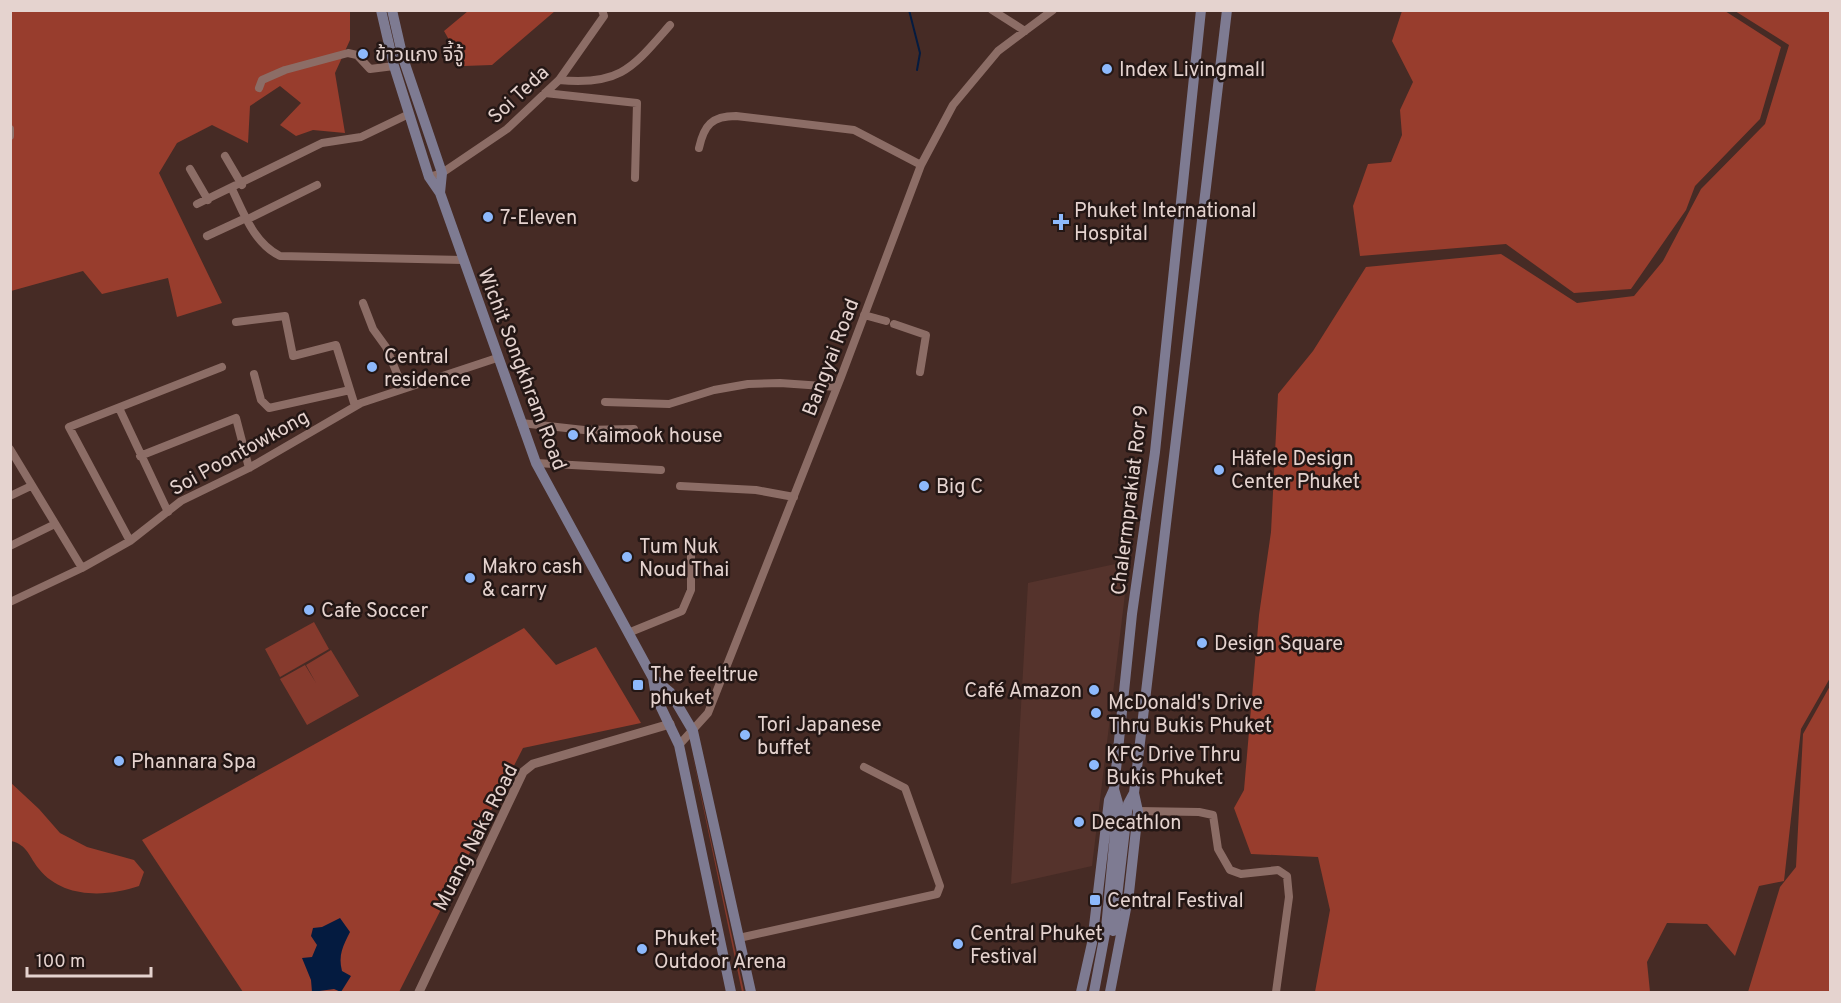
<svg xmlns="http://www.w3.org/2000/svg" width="1841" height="1003" viewBox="0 0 1841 1003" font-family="Overpass,'Noto Sans Thai',sans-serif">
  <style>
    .built { fill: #55332c }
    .green { fill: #863a2d }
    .forest { fill: #983d2d }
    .water { fill: #041b40 }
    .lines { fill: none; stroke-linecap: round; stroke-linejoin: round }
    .stream { stroke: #041b40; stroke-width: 2 }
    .minor { stroke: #8c6d66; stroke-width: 8 }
    .tertiary { stroke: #8c6d66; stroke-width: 9 }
    .secondary { stroke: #7e7b92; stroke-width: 10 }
    .poi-dot { fill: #8db9fc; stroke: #241715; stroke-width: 2 }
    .labels { text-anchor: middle; stroke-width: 5; stroke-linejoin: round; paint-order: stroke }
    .poi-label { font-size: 20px; fill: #e5d3cf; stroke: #241715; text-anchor: start }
    .street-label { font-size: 20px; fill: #e5d3cf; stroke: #241715 }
  </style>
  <rect width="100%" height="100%" fill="#462b25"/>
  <path class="built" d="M1129 561 1092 866 1011 884 1028 583Z"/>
  <path class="green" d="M314 622 329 649 280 677 265 649Z
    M331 650 359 696 307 725 280 679 305 665 316 683 306 665Z
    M691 749 743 987 744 992H742Z"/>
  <path class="forest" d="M11 11H350V40L335 73 345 133 313 130 296 136 280 125 301 103 280 86 250 106 248 143 212 125 177 143 159 173 222 303 177 317 168 278 102 294 83 271 11 291Z
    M468 11V10L555 11 492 65 464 66 444 31Z
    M1402 11H1725L1781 47 1760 119 1695 186 1686 210 1631 289 1574 293 1506 244 1360 256 1353 206 1368 164 1391 162 1402 135 1400 110 1413 82 1392 41Z
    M1735 11H1830V678L1801 729 1784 881 1759 886 1735 956 1707 924 1667 923 1647 962 1650 992H1315L1330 910 1318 857 1251 854 1234 808 1244 790 1259 615 1271 532 1278 394 1313 351 1366 267 1501 254 1577 303 1634 296 1663 261 1701 189 1765 124 1789 45Z
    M524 628 556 665 596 647 641 723 523 748 399 992H243L142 840Z
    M1830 686V992H1748L1780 887 1796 867 1803 734Z
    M10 782 39 809 60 833 87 847 134 860 144 872 139 886C107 897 63 899 39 869 29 857 28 845 11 841Z"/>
  <path class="water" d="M340 918 350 932C343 946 338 955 342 971L351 976 341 992 334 989 312 992 311 980 302 958 312 957 317 945 311 936 313 928 322 927Z"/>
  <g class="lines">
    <path class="stream" d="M909 10 920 53 917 70"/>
    <path class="minor" d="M992 10 1025 31
      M559 80C621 86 633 67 670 25
      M259 88 262 80 285 70 348 53 357 55 370 69 394 66
      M545 93 637 103 635 178
      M10 129V136
      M699 148C704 125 712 116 736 116L854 130 921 165
      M225 156 242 185
      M190 169 208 200
      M429 177 442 173 507 129 559 80 604 16 602 10
      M232 189C244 214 254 243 280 256L463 260
      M197 204 322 143 361 137 409 114
      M248 219 317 185
      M207 236 246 218
      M363 303 373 329 386 347 403 388
      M864 315 886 321
      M236 322 285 316 293 356 336 345 355 406
      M894 324 926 335 920 372
      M254 374 261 400 269 408 350 390
      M605 402 669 404 714 390 748 384 780 383 837 387
      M119 408 168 512
      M521 423 584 430 634 429
      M10 449 82 568
      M140 456 236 418 249 468
      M536 463 661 470
      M680 486 756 490 794 497
      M10 496 31 486
      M130 541 69 427 222 367
      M10 546 55 524
      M10 602 82 568 130 541 181 501 249 468 361 403 497 358
      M628 633 682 611 691 590V554
      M679 745 708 713 841 377 921 165 953 105 998 51 1053 10
      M1138 811 1199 812 1213 815 1218 849 1230 870 1241 874 1278 870 1287 876 1289 897 1276 992
      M739 938 937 894 940 886 905 788 864 767"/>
    <path class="tertiary" d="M419 992 523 772 533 764 670 724"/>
    <path class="secondary" d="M381 10 394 66 429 177 440 193 536 463 653 678 656 697 679 745 731 992
      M392 10 403 58 442 173 440 193
      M653 678 670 692 693 731 751 992
      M1113 931 1128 804 1134 793
      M1081 992 1092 943 1109 800 1114 789 1132 614 1155 452 1201 10
      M1094 992 1106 928 1118 803 1114 789
      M1110 992 1129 893 1138 811 1134 793 1227 10"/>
  </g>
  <g class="poi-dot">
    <circle cx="363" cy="54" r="6"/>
    <circle cx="1107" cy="69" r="6"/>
    <circle cx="488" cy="217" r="6"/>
    <path d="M1058 213h6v6h6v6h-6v6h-6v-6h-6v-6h6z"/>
    <circle cx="372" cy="367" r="6"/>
    <circle cx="573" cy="435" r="6"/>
    <circle cx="1219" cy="470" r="6"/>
    <circle cx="924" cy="486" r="6"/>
    <circle cx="627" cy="557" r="6"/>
    <circle cx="470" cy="578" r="6"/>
    <circle cx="309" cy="610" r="6"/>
    <circle cx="1202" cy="643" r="6"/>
    <rect x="632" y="679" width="12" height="12" rx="3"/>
    <circle cx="1094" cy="690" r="6"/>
    <circle cx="1096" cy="713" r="6"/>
    <circle cx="745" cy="735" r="6"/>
    <circle cx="119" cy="761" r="6"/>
    <circle cx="1094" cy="765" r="6"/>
    <circle cx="1079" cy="822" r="6"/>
    <rect x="1089" y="894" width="12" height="12" rx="3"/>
    <circle cx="958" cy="944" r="6"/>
    <circle cx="642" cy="949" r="6"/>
  </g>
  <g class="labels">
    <g class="poi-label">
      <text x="375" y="61">ข้าวแกง จี้จู้</text>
      <text x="1119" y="76">Index Livingmall</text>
      <text x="1074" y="217">Phuket International<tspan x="1074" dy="23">Hospital</tspan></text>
      <text x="500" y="224">7-Eleven</text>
      <text x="384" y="363">Central<tspan x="384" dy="23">residence</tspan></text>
      <text x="585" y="442">Kaimook house</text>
      <text x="1231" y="465">Häfele Design<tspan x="1231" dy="23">Center Phuket</tspan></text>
      <text x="936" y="493">Big C</text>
      <text x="639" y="553">Tum Nuk<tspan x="639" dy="23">Noud Thai</tspan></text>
      <text x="482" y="573">Makro cash<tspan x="482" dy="23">&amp; carry</tspan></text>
      <text x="321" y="617">Cafe Soccer</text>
      <text x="1214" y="650">Design Square</text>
      <text x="650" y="681">The feeltrue<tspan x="650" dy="23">phuket</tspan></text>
      <text x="1082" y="697" text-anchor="end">Café Amazon</text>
      <text x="1108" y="709">McDonald's Drive<tspan x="1108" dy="23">Thru Bukis Phuket</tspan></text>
      <text x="757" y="731">Tori Japanese<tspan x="757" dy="23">buffet</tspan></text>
      <text x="1106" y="761">KFC Drive Thru<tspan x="1106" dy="23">Bukis Phuket</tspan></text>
      <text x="131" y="768">Phannara Spa</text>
      <text x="1091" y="829">Decathlon</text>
      <text x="1107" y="907">Central Festival</text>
      <text x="970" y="940">Central Phuket<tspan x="970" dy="23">Festival</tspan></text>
      <text x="654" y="945">Phuket<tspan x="654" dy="23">Outdoor Arena</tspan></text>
    </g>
    <g class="street-label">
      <text transform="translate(518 94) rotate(-43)" y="7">Soi Teda</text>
      <text transform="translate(830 357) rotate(-69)" y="7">Bangyai Road</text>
      <text transform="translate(523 369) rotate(69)" y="7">Wichit Songkhram Road</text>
      <text transform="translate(239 452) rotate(-29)" y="7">Soi Poontowkong</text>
      <text transform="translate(1129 500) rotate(-83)" y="7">Chalermprakiat Ror 9</text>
      <text transform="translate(475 837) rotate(-63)" y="7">Muang Naka Road</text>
    </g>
  </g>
  <rect width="1841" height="1003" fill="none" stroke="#e5d3cf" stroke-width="24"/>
  <path d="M27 967v9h124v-9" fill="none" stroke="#e5d3cf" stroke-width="3"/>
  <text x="36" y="967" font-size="18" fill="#e5d3cf" stroke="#241715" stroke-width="4.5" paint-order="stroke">100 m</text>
</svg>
